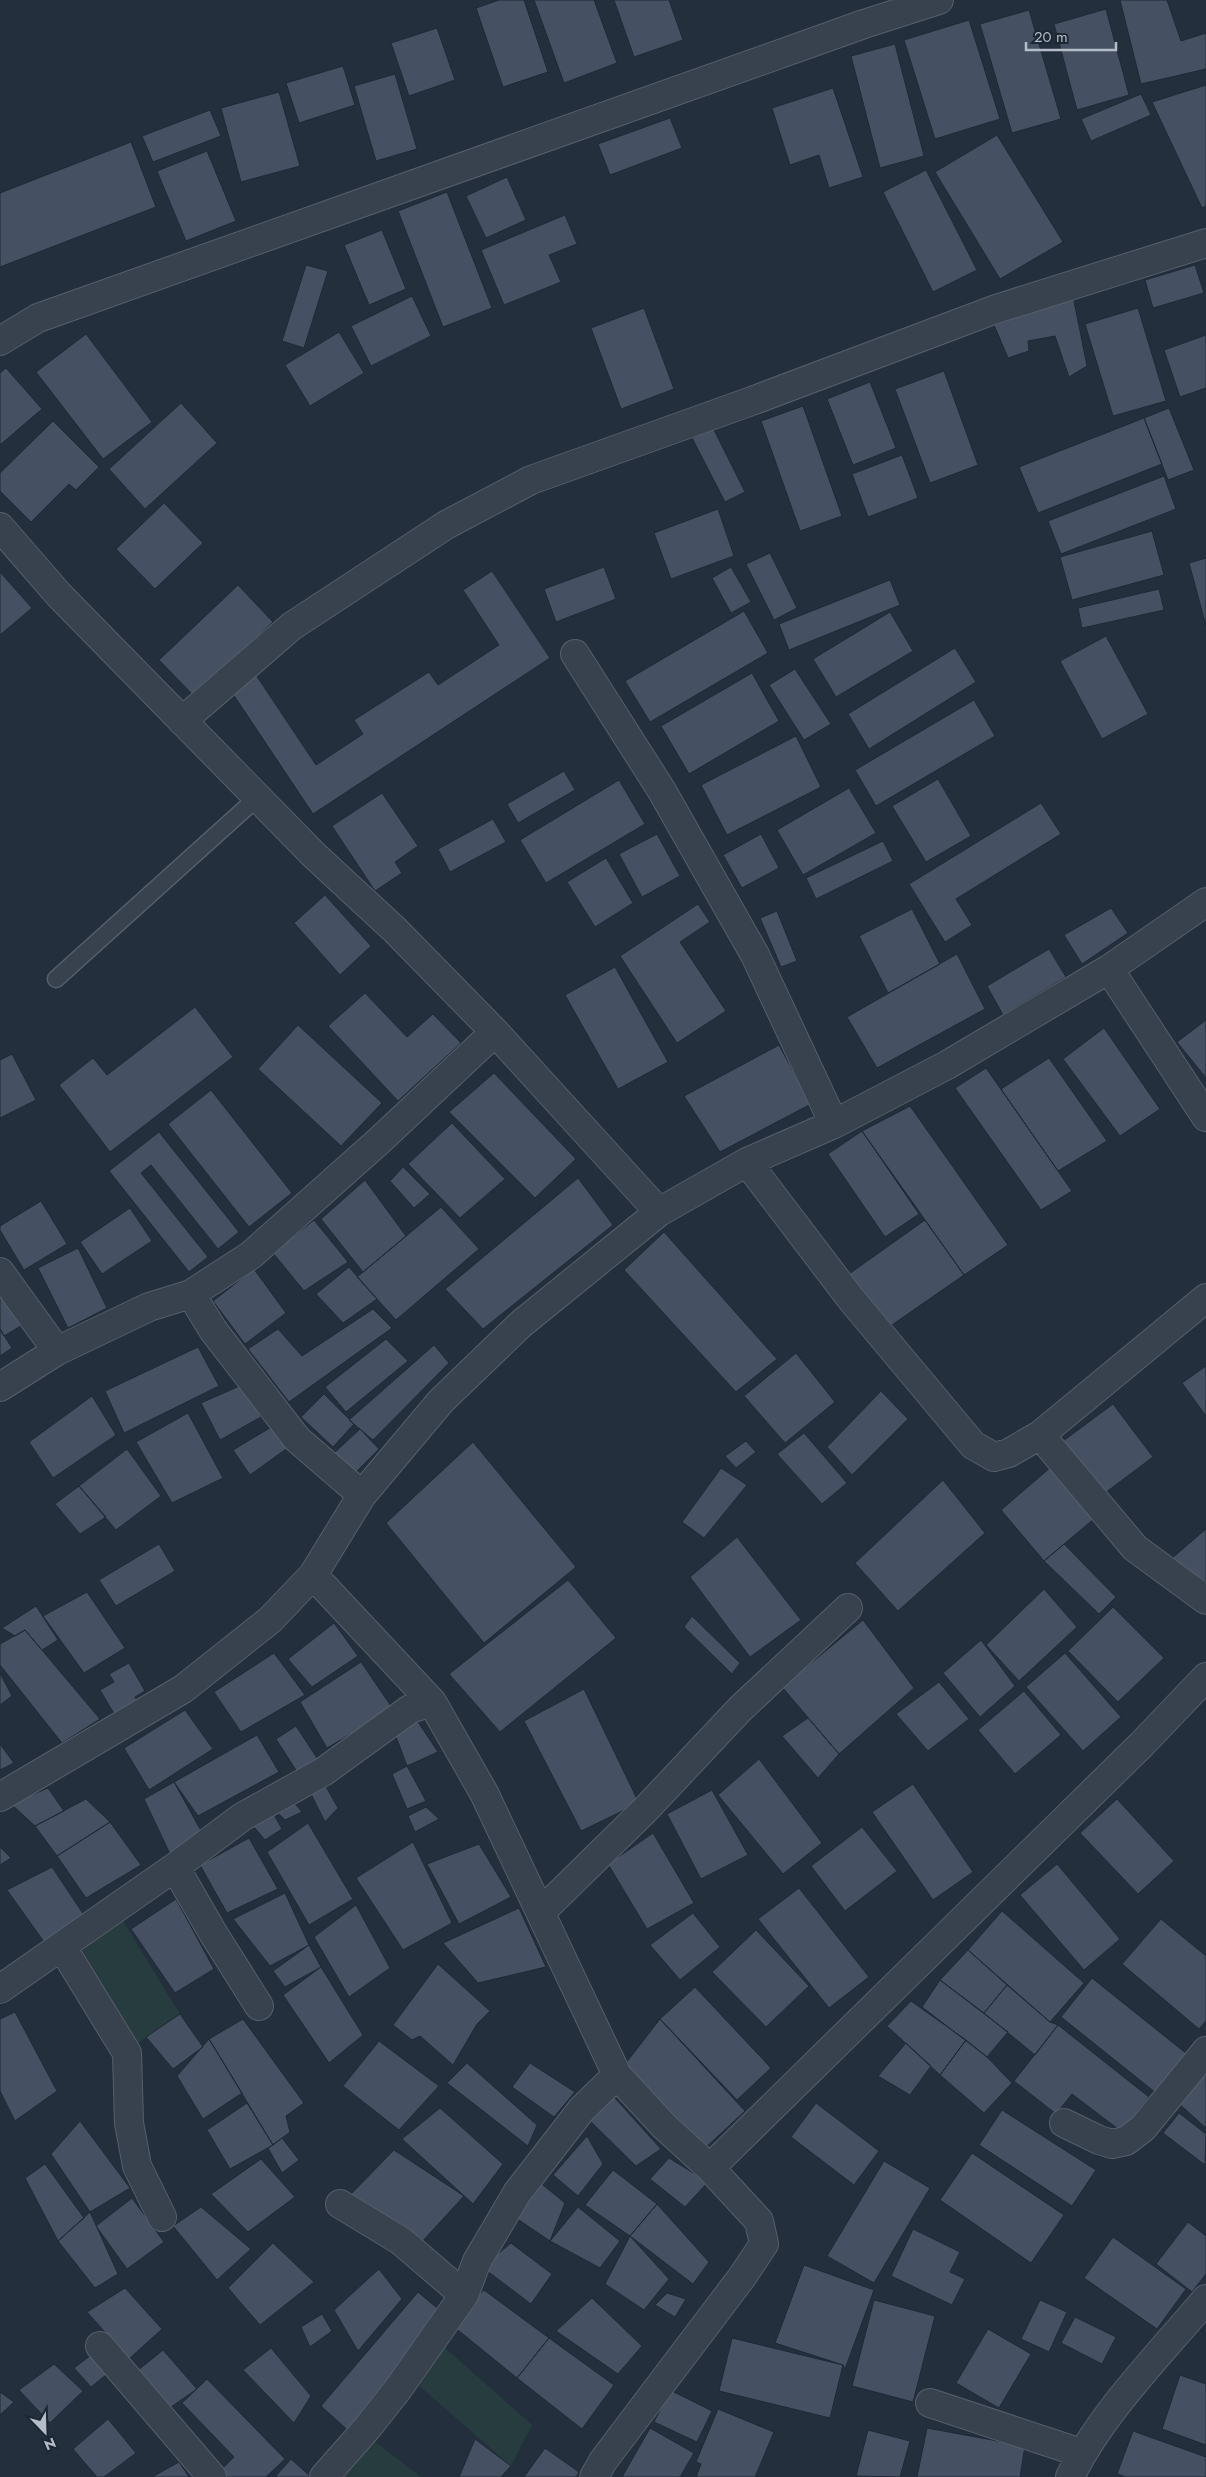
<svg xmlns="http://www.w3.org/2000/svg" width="1206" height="2477" viewBox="0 0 1206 2477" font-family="Jost,sans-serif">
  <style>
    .green { fill: #263c3f }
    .building { fill: #455162; stroke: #1f2835 }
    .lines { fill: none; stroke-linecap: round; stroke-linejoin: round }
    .lane-casing { stroke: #565f6c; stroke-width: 19 }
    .street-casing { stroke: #565f6c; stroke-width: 30 }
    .lane { stroke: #38414e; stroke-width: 16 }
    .street { stroke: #38414e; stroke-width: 28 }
  </style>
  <rect width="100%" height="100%" fill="#242f3e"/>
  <path class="green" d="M120 1916 180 2014 134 2046 79 1948Z
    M443 2346 532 2425 511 2466 409 2377Z
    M369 2437 421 2477H330Z"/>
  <path class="building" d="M499 0H524L548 72 503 87 476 8Z
    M534 0H594L617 63 564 83Z
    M614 0H669L683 40 634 57Z
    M1120 0H1167L1181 41 1206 33V69L1141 84Z
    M1106 9 1129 95 1077 110 1054 24Z
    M1029 10 1061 119 1012 133 980 24Z
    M969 20 1000 119 935 139 904 40Z
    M437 28 455 80 409 96 391 43Z
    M895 44 924 156 880 168 851 56Z
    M343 66 355 105 299 123 286 83Z
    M395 74 417 149 376 161 354 86Z
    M1206 85V206L1202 208 1152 102Z
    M833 88 863 177 829 188 819 155 790 165 772 108Z
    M279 92 300 166 241 182 221 108Z
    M1141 94 1151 115 1091 141 1081 119Z
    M210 110 221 136 153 162 142 136Z
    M670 118 682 148 610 175 598 144Z
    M997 135 1063 242 1000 279 935 172Z
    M131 142 156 207 0 267V193Z
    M207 151 236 221 186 241 157 171Z
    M926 170 977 270 933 292 883 192Z
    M507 177 526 220 486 238 466 196Z
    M447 192 492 308 443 327 398 211Z
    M565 215 577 244 549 255 561 282 504 305 481 250Z
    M382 230 406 289 369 305 344 245Z
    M306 265 328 271 304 348 282 341Z
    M1195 265 1204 293 1153 308 1145 280Z
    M412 296 431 336 371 366 351 326Z
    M1073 296 1087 366 1069 377 1055 336 1028 341 1029 351 1008 358 994 325Z
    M644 308 674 389 621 409 591 328Z
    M1138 308 1166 401 1113 416 1085 324Z
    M339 332 364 373 310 406 285 365Z
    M86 334 152 422 103 459 36 372Z
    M1206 335V388L1180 397 1164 350Z
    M6 368 42 409 0 445V373Z
    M944 371 978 465 930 483 895 389Z
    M870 382 896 448 853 465 827 399Z
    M181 403 217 443 145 509 109 469Z
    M803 406 842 516 800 531 761 421Z
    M1169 408 1194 470 1168 480 1144 418Z
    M1144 418 1162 464 1038 513 1019 467Z
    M53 421 99 467 76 490 69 484 31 522 0 491V473Z
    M713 428 745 492 725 502 692 438Z
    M902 455 918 498 868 517 852 474Z
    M1164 476 1176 509 1061 554 1048 521Z
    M164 503 203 543 155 589 116 549Z
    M718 509 734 556 671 579 654 533Z
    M1152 531 1164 575 1072 600 1060 557Z
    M770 553 797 608 774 620 746 564Z
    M1206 558V626L1189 563Z
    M604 567 616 599 556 622 544 589Z
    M731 567 751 602 731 613 712 578Z
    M492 571 550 658 313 814 231 691 256 675 316 765 363 734 354 720 429 672 438 685 499 645 463 590Z
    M0 572 32 608 0 635Z
    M890 580 900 605 789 650 779 624Z
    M238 585 273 622 194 696 159 660Z
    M1159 589 1164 610 1082 628 1078 608Z
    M744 611 768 653 650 722 625 681Z
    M890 612 913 651 836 697 813 659Z
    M1106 636 1148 714 1102 739 1060 661Z
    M955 648 976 682 869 749 848 714Z
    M795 669 831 724 804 740 769 685Z
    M752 673 779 721 689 774 661 726Z
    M974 700 995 736 876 806 855 770Z
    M796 736 821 787 727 835 701 785Z
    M564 771 575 790 518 823 507 804Z
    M938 779 971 836 926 862 892 806Z
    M619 780 645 824 546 883 520 840Z
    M849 788 876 833 803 875 777 830Z
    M382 793 418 846 395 862 402 873 375 891 332 826Z
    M1041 803 1061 834 956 899 972 925 945 942 909 884Z
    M493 819 506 842 450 872 438 849Z
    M657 834 680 876 642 897 619 854Z
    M761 834 779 868 742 888 723 855Z
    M883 841 893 861 816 899 806 878Z
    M606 858 633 903 595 927 567 882Z
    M325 895 371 946 340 975 294 923Z
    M698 904 710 922 680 942 726 1011 677 1043 620 956Z
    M1111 908 1128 933 1082 964 1064 935Z
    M912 909 940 964 888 993 859 936Z
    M777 911 797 961 781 967 760 918Z
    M1049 949 1066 977 1003 1015 987 986Z
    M957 954 985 1009 877 1068 847 1017Z
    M615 967 668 1062 618 1089 565 995Z
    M365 993 407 1037 433 1014 461 1043 398 1101 328 1026Z
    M195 1007 233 1057 110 1152 59 1085 93 1058 107 1075Z
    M1206 1020V1078L1177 1042Z
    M298 1025 382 1103 341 1146 258 1069Z
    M1104 1028 1160 1109 1120 1136 1063 1059Z
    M779 1045 811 1104 720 1152 684 1096Z
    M12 1054 36 1100 0 1118V1060Z
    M1049 1058 1107 1141 1058 1171 1001 1089Z
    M986 1068 1072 1191 1041 1210 955 1088Z
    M494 1073 576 1159 535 1198 449 1112Z
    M211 1090 292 1193 249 1227 168 1124Z
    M910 1106 1008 1245 964 1275 862 1131Z
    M452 1123 505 1179 460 1218 408 1164Z
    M862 1131 919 1214 885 1237 828 1154Z
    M159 1132 239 1232 218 1249 151 1165 141 1173 208 1257 189 1272 109 1171Z
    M403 1167 430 1194 414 1208 390 1181Z
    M578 1178 613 1225 483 1329 445 1289Z
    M365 1180 406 1236 363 1272 321 1219Z
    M41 1201 67 1244 24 1270 0 1230V1226Z
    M441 1207 479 1249 396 1320 357 1277Z
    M130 1208 152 1241 102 1274 80 1242Z
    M314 1220 348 1262 304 1291 273 1253Z
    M925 1220 964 1275 889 1327 849 1274Z
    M664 1232 777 1359 736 1392 624 1270Z
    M78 1248 107 1308 68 1328 38 1268Z
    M349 1267 377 1299 343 1323 316 1294Z
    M254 1269 286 1313 245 1344 213 1301Z
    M0 1290 24 1324 4 1336 0 1329Z
    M373 1309 392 1328 289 1402 248 1349 278 1329 302 1356Z
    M0 1329 12 1348 0 1356Z
    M386 1339 408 1361 346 1412 325 1387Z
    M434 1345 449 1363 373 1440 349 1420Z
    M198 1347 219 1386 124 1433 105 1391Z
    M796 1353 835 1402 785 1443 744 1396Z
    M1206 1366V1416L1182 1383Z
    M244 1384 261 1417 220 1440 201 1403Z
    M881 1391 908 1419 852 1475 827 1447Z
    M324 1394 354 1424 333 1447 301 1417Z
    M92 1396 116 1435 53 1478 29 1442Z
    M1113 1404 1153 1457 1105 1493 1059 1444Z
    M188 1413 223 1478 172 1503 136 1442Z
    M273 1426 289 1447 250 1475 233 1450Z
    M360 1429 379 1449 354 1474 333 1454Z
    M804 1433 847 1483 822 1504 777 1454Z
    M746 1441 756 1452 736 1468 725 1456Z
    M473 1442 576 1567 484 1643 386 1523Z
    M127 1449 161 1496 116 1530 79 1486Z
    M1051 1467 1095 1518 1044 1561 1001 1510Z
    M721 1468 747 1485 704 1538 682 1522Z
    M943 1480 985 1533 898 1611 855 1563Z
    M79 1486 106 1517 80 1534 55 1504Z
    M1206 1529V1582L1171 1559Z
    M737 1537 801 1620 750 1657 690 1577Z
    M159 1544 175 1571 116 1606 99 1580Z
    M1064 1544 1116 1597 1099 1614 1044 1561Z
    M568 1580 616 1638 500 1732 449 1674Z
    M1044 1589 1077 1627 1019 1681 986 1645Z
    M87 1592 125 1648 84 1673 43 1616Z
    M36 1606 58 1640 42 1650 25 1630 15 1636 2 1628Z
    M1113 1607 1164 1658 1118 1702 1068 1651Z
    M692 1616 740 1663 732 1674 684 1627Z
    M863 1620 914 1688 839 1754 782 1687Z
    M334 1623 358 1656 312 1687 288 1659Z
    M25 1630 100 1719 62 1743 0 1665V1644Z
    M981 1640 1015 1686 980 1717 943 1673Z
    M274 1653 305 1695 241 1732 214 1692Z
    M1065 1653 1121 1717 1083 1751 1026 1687Z
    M361 1662 393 1709 327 1748 300 1702Z
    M129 1663 145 1691 135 1697 139 1704 116 1717 100 1690 114 1682 109 1674Z
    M0 1673 12 1696 0 1705Z
    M939 1682 969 1719 928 1751 896 1714Z
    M584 1689 639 1803 581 1831 524 1721Z
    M1024 1691 1061 1735 1015 1774 978 1730Z
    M185 1710 213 1749 149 1790 124 1748Z
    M414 1716 438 1752 407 1766 395 1734Z
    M808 1718 839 1754 818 1778 782 1736Z
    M296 1726 319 1761 299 1775 276 1739Z
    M257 1735 279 1772 198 1816 174 1782Z
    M0 1744 14 1763 0 1770Z
    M759 1759 822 1843 783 1874 718 1795Z
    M407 1766 426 1801 407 1809 392 1774Z
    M174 1782 204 1836 171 1856 144 1799Z
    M324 1783 338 1808 325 1822 310 1792Z
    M913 1784 973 1872 933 1900 872 1812Z
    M48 1788 64 1811 35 1826 11 1804Z
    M712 1790 748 1855 701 1879 667 1814Z
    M86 1799 110 1822 57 1856 35 1826Z
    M1117 1799 1174 1861 1138 1894 1080 1833Z
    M292 1800 302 1812 285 1820 278 1813Z
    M426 1807 439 1819 415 1832 408 1816Z
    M273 1813 282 1829 265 1840 248 1820Z
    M110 1822 141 1865 86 1898 57 1856Z
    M308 1823 353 1899 309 1925 267 1852Z
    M862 1827 897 1871 845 1911 811 1866Z
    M653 1833 694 1903 647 1929 608 1864Z
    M249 1838 278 1889 227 1913 200 1865Z
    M413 1842 452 1923 403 1950 356 1878Z
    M479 1844 511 1897 459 1924 427 1864Z
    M0 1847 11 1858 0 1865Z
    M1057 1864 1120 1939 1084 1970 1020 1895Z
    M52 1867 84 1915 44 1942 7 1890Z
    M799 1888 869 1977 829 2008 758 1919Z
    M285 1893 309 1945 270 1966 233 1919Z
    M176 1899 214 1969 175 1993 131 1929Z
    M356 1905 390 1968 349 1997 314 1937Z
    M519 1908 546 1967 478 1983 443 1943Z
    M1002 1911 1084 1983 1050 2022 968 1950Z
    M693 1913 720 1947 680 1980 650 1945Z
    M1161 1919 1206 1956V2021L1199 2029 1122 1964Z
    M756 1930 809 1986 766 2027 712 1972Z
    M309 1945 321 1967 285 1987 273 1971Z
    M968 1950 1007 1985 984 2013 940 1980Z
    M438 1964 490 2011 477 2024 453 2065 420 2036 412 2040 393 2025Z
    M321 1967 363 2035 329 2063 283 1995Z
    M1092 1978 1187 2054 1156 2093 1061 2017Z
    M940 1980 1008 2032 987 2057 922 2007Z
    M1007 1985 1050 2022 1058 2025 1035 2055 984 2013Z
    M695 1987 771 2068 737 2100 660 2019Z
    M911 2001 966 2040 940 2075 887 2026Z
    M15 2012 57 2091 15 2121 0 2091V2019Z
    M180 2014 203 2047 173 2069 146 2037Z
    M243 2019 304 2103 286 2116 290 2132 273 2145 209 2039Z
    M660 2019 745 2111 704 2149 622 2068Z
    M1058 2025 1149 2097 1122 2132 1072 2094 1056 2114 1014 2081Z
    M209 2039 242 2093 203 2119 177 2076Z
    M966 2040 987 2057 1012 2083 984 2113 940 2075Z
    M379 2041 439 2086 399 2130 343 2086Z
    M906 2043 931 2066 910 2095 878 2076Z
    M467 2063 537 2125 528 2146 447 2083Z
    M530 2063 575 2092 554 2117 512 2087Z
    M1206 2069V2128L1177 2102Z
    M614 2097 661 2149 636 2166 586 2117Z
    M247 2103 273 2145 230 2169 207 2130Z
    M816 2103 879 2151 854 2185 791 2137Z
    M440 2108 503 2164 473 2204 402 2139Z
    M1002 2110 1096 2170 1072 2206 979 2145Z
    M1179 2113 1206 2134 1205 2165 1163 2133Z
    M80 2121 130 2188 90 2212 51 2154Z
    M587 2136 603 2164 578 2196 553 2175Z
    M282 2138 299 2160 282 2173 268 2148Z
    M394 2150 464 2196 420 2244 351 2194Z
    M972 2153 1064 2215 1031 2263 940 2200Z
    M669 2158 708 2182 685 2207 650 2179Z
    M261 2159 295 2197 248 2232 211 2194Z
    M884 2161 930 2188 874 2283 827 2256Z
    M45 2164 84 2218 58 2241 25 2178Z
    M613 2170 657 2204 630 2236 585 2205Z
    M537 2180 565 2203 550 2241 513 2216Z
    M132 2198 164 2242 127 2269 96 2226Z
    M657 2204 709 2262 693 2284 630 2236Z
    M201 2207 251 2249 217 2280 173 2226Z
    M578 2207 620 2241 600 2268 550 2241Z
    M90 2212 118 2274 95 2288 58 2241Z
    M1188 2222 1206 2236V2274L1192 2292 1156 2264Z
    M913 2229 960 2252 950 2272 965 2279 952 2305 891 2276Z
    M630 2236 669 2279 644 2310 605 2284Z
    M1113 2237 1186 2289 1157 2329 1084 2278Z
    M273 2243 314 2282 260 2325 228 2288Z
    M511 2243 552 2274 531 2304 482 2267Z
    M804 2265 874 2290 845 2369 843 2365 775 2343Z
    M379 2269 402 2299 358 2351 334 2310Z
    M125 2288 162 2329 129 2359 87 2312Z
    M484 2290 549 2338 517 2378 448 2322Z
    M418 2292 443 2313 353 2435 321 2406Z
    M667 2293 686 2299 675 2317 655 2305Z
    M592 2298 642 2346 618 2374 556 2331Z
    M874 2300 935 2316 913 2402 852 2386Z
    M1040 2300 1067 2312 1049 2352 1021 2339Z
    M322 2314 332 2331 310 2347 301 2327Z
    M1075 2317 1116 2337 1102 2364 1061 2343Z
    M988 2329 1031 2354 999 2408 956 2383Z
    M549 2338 614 2385 582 2429 517 2378Z
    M732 2338 843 2365 830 2418 719 2391Z
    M271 2348 311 2396 294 2423 243 2370Z
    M163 2350 197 2389 171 2407 137 2371Z
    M91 2355 111 2371 91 2387 74 2368Z
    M54 2364 83 2391 50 2423 19 2390Z
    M1180 2375 1206 2384V2445L1162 2429Z
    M207 2379 285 2459 266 2477H224L219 2472 234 2457 182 2403Z
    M670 2390 712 2411 697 2442 654 2422Z
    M0 2392 14 2402 0 2415Z
    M718 2409 774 2432 755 2477H696L701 2464 696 2462Z
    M108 2419 136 2453 104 2477H97L73 2449Z
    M650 2428 694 2453 680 2477H622Z
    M927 2428 1025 2446 1020 2477H917Z
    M868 2430 910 2441 900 2477 856 2476Z
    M1133 2431 1206 2457V2477H1126L1117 2474Z
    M475 2439 511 2466 501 2477H459Z
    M545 2448 579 2472 576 2477H524Z
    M291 2459 311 2477H275Z
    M179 2462 189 2477H152Z"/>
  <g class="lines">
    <g class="lane-casing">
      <path id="lane" d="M56 979 258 797"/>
    </g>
    <g class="street-casing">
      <path id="street" d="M0 341 38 318 864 24 939 0
        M0 527 59 595 314 855 395 930 495 1032 659 1212
        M575 654 662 791 755 955 834 1124
        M182 721 292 626 446 525 531 480 749 402 996 309 1206 243
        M1109 969 1206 1117
        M747 1162 851 1299 973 1445 994 1457 1009 1453 1040 1435 1206 1298
        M0 1272 57 1351
        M191 1294 213 1330 297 1439 362 1495
        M0 1387 57 1351 149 1307 191 1294 251 1255 380 1140 495 1032
        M1040 1435 1135 1548 1206 1600
        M313 1575 432 1702 484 1793 617 2075 664 2126 710 2168 759 2221 764 2244 742 2277 603 2461 594 2477
        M0 1797 183 1689 270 1620 313 1575 362 1495 441 1401 521 1324 659 1212 747 1162 834 1124 947 1065 1109 969 1206 902
        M175 1867 213 1933 259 2006
        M541 1912 646 1809 740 1709 848 1608
        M62 1947 127 2053 129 2123 137 2166 162 2217
        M0 1989 175 1867 242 1817 323 1772 410 1709 432 1702
        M1064 2123 1099 2140 1112 2144 1126 2141 1143 2128 1206 2051
        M710 2168 1142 1744 1206 1677
        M340 2204 401 2241 464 2295
        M100 2346 212 2477
        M930 2403 1081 2453
        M324 2477 368 2427 398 2389 464 2295 477 2261 517 2193 582 2109 617 2075
        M1070 2477C1100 2414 1161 2353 1206 2299"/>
    </g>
    <use href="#lane" class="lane"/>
    <use href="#street" class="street"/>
  </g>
  <g transform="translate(45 2432) rotate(157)" stroke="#1d2633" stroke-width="4" paint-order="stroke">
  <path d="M0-4L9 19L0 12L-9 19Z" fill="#b4bcc9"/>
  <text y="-8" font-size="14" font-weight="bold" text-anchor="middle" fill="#b4bcc9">N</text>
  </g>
  <path d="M1026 42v8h90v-8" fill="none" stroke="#b4bcc9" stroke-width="2.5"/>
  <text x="1034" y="42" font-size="15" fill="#b4bcc9" stroke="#1d2633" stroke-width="4" paint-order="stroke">20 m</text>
</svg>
